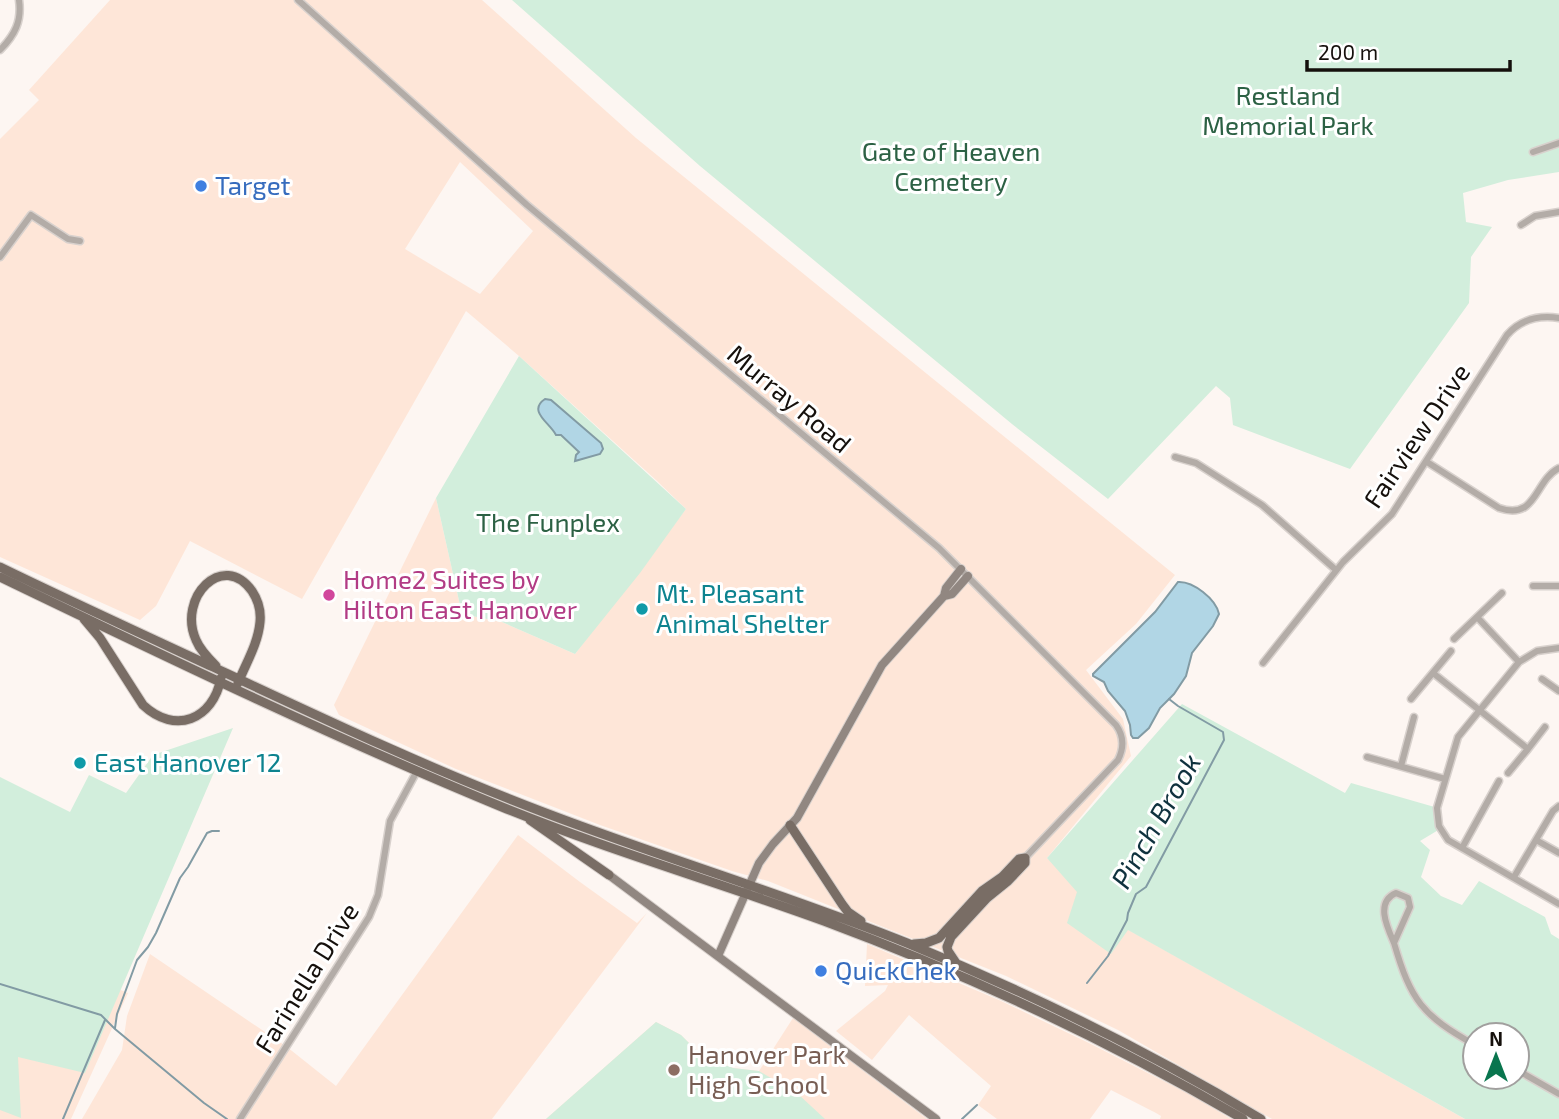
<svg xmlns="http://www.w3.org/2000/svg" width="1559" height="1119" viewBox="0 0 1559 1119" font-family="'Exo 2',sans-serif">
  <style>
    .built { fill: #fee6d8; fill-rule: evenodd }
    .green { fill: #d2eedc; fill-rule: evenodd }
    .water { fill: #b1d6e5; stroke: #829ba4; stroke-width: 2 }
    .lines { fill: none; stroke-linecap: round; stroke-linejoin: round }
    .stream { stroke: #829ba4; stroke-width: 2 }
    .street-casing { stroke: #d8d1cd; stroke-width: 9 }
    .secondary-casing { stroke: #d8d1cd; stroke-width: 10 }
    .primary-casing { stroke: #d8d1cd; stroke-width: 11 }
    .street { stroke: #b3aca7; stroke-width: 6 }
    .secondary { stroke: #918781; stroke-width: 8 }
    .primary { stroke: #796d65; stroke-width: 9 }
    .shop-dot { fill: #3f7fe0; stroke: #fff; stroke-width: 2.5 }
    .hotel-dot { fill: #d1479c; stroke: #fff; stroke-width: 2.5 }
    .culture-dot { fill: #0f9aa8; stroke: #fff; stroke-width: 2.5 }
    .education-dot { fill: #8d6e63; stroke: #fff; stroke-width: 2.5 }
    .labels { text-anchor: middle; stroke-width: 6; stroke-linejoin: round; paint-order: stroke }
    .park-label { font-size: 26px; fill: #2c6144; stroke: #fff }
    .shop-label { font-size: 26px; fill: #366cbe; stroke: #fff; text-anchor: start }
    .street-label { font-size: 26px; fill: #15100c; stroke: #fff }
    .hotel-label { font-size: 26px; fill: #b23c85; stroke: #fff; text-anchor: start }
    .culture-label { font-size: 26px; fill: #0d838f; stroke: #fff; text-anchor: start }
    .education-label { font-size: 26px; fill: #785e54; stroke: #fff; text-anchor: start }
    .water-label { font-size: 28px; font-style: italic; fill: #0f323e; stroke: #fff }
  </style>
  <rect width="100%" height="100%" fill="#fdf6f2"/>
  <path class="built" d="M110 0H482L636 138 1175 575 1136 624 1086 670 1123 719 1131 756 1047 858 1127 929 1465 1119H1272L1118 1030 1006 976 768 881 732 871 600 825 456 769 339 715 334 705 436 498 462 614 502 622 575 654 686 509 656 480 519 356 466 311 302 599 190 541 156 606 140 620 0 557V139L39 100 29 90ZM460 162 533 231 480 294 405 249Z
    M518 835 580 882 637 923 647 913 492 1119H82L122 1050 127 1016 150 954 287 1047 336 1086Z
    M0 942 128 993 71 1119H0Z
    M867 944 999 1000 1087 1042 1193 1096 1231 1119H1160L1161 1116 1156 1113 1111 1090 1090 1119H997L978 1105 991 1086 909 1015 872 1060 836 1031 885 991 888 985 865 986Z
    M793 1018 927 1119H546L656 1022 681 1035 703 1057 733 1068 759 1071Z"/>
  <path class="green" d="M512 0H1559V172L1508 180 1463 193 1466 222 1492 227 1471 257 1469 303 1350 469 1233 425 1230 398 1216 386 1108 499 1012 424 700 166Z
    M519 356 686 509 640 573 575 654 502 622 462 614 436 498Z
    M1182 704 1345 793 1351 783 1438 808 1440 829 1420 841 1430 850 1421 877 1441 896 1462 905 1479 881 1545 917 1551 934 1559 939V1119H1465L1128 930 1111 954 1067 923 1077 892 1047 858ZM1475 1035H1517V1077H1475Z
    M233 728 85 1073 18 1057 21 1118 0 1110V777L70 812 89 775 126 793 153 755Z
    M656 1022 681 1035 703 1057 733 1068 759 1071 798 1094 825 1119H546Z"/>
  <path class="water" d="M545 399 551 400 601 443 603 449 600 454 575 461 576 455 579 452 561 435H556C550 423 527 411 545 399Z
    M1178 582C1193 581 1216 599 1219 614L1213 626 1192 653 1186 676 1174 694 1160 708 1149 728 1138 738H1133L1131 735 1130 725 1125 711 1108 691 1104 682 1093 676V674L1155 612Z"/>
  <g class="lines">
    <path class="stream" d="M1087 983 1108 956 1127 920 1128 913 1136 894 1146 887 1224 740 1223 732 1178 706 1169 699
      M0 984 101 1015 115 1029 204 1103 227 1119
      M115 1028 117 1014 137 960 148 947 156 933 180 878 188 867 207 833 212 831H219
      M63 1119 105 1020
      M962 1119 977 1105"/>
    <g class="street-casing">
      <path id="street" d="M298 0 527 205 939 548 1116 725C1124 736 1124 748 1118 760L1025 858
        M0 50C15 35 22 21 19 0
        M1533 152 1559 143
        M1521 225 1535 216 1559 212
        M0 257 31 215 68 239 80 241
        M1175 457 1196 463 1262 505 1336 570
        M1427 462 1499 508C1537 521 1534 481 1559 468
        M1533 586H1559
        M1477 617 1519 662
        M1454 639 1502 593
        M1559 648 1537 651 1519 662 1458 737 1437 808 1439 826 1448 840 1559 904
        M1263 663 1343 562 1392 514 1507 335C1521 319 1539 315 1559 318
        M1433 673 1528 749 1508 773
        M1542 679 1559 691
        M1411 699 1451 651
        M1528 749 1545 727
        M1367 757 1445 779
        M1401 766 1414 717
        M1536 840 1559 853
        M1462 848 1499 781
        M1514 877 1553 811 1559 806
        M1396 893 1408 898 1410 907 1394 943C1387 927 1375 902 1396 893Z
        M1394 943C1411 1001 1422 1015 1475 1045
        M1517 1070 1559 1094
        M240 1119 369 917 378 895 390 821 417 771"/>
    </g>
    <g class="secondary-casing">
      <path id="secondary" d="M944 596 946 588 961 569
        M609 875 936 1119
        M718 956 759 863 773 844 797 818 882 665 944 596 952 594 968 576"/>
    </g>
    <g class="primary-casing">
      <path id="primary" d="M0 567C70 601 142 634 213 667 322 718 430 769 543 812 663 858 788 895 907 943 1027 992 1150 1052 1261 1119
        M0 577C166 657 332 737 502 807 608 850 717 882 824 921 969 975 1110 1041 1243 1119
        M84 619 100 638 143 705C175 735 213 720 221 678
        M216 666C208 658 200 650 196 640 177 598 223 550 252 591 258 600 261 612 260 622 258 644 246 663 238 683
        M530 820 609 875
        M790 825 842 904 848 912 861 921
        M914 944 926 943 939 938 982 891 1002 877 1019 859 1025 858
        M956 963 948 951 947 947 951 937 987 898 1008 881 1025 863V858"/>
    </g>
    <use href="#street" class="street"/>
    <use href="#secondary" class="secondary"/>
    <use href="#primary" class="primary"/>
  </g>
  <g class="shop-dot">
    <circle cx="201" cy="186" r="7"/>
    <circle cx="821" cy="971" r="7"/>
  </g>
  <circle class="hotel-dot" cx="329" cy="595" r="7"/>
  <g class="culture-dot">
    <circle cx="642" cy="609" r="7"/>
    <circle cx="80" cy="763" r="7"/>
  </g>
  <circle class="education-dot" cx="674" cy="1070" r="7"/>
  <g class="labels">
    <g class="park-label">
      <text x="1288" y="105">Restland<tspan x="1288" dy="30">Memorial Park</tspan></text>
      <text x="951" y="161">Gate of Heaven<tspan x="951" dy="30">Cemetery</tspan></text>
      <text x="548" y="532">The Funplex</text>
    </g>
    <g class="shop-label">
      <text x="215" y="195">Target</text>
      <text x="835" y="980">QuickChek</text>
    </g>
    <g class="street-label">
      <text transform="translate(789 399) rotate(40)" y="9">Murray Road</text>
      <text transform="translate(1417 436) rotate(-56)" y="9">Fairview Drive</text>
      <text transform="translate(307 978) rotate(-58)" y="9">Farinella Drive</text>
    </g>
    <g class="hotel-label">
      <text x="343" y="589">Home2 Suites by<tspan x="343" dy="30">Hilton East Hanover</tspan></text>
    </g>
    <g class="culture-label">
      <text x="656" y="603">Mt. Pleasant<tspan x="656" dy="30">Animal Shelter</tspan></text>
      <text x="94" y="772">East Hanover 12</text>
    </g>
    <g class="education-label">
      <text x="688" y="1064">Hanover Park<tspan x="688" dy="30">High School</tspan></text>
    </g>
    <g class="water-label">
      <text transform="translate(1156 821) rotate(-60)" y="10">Pinch Brook</text>
    </g>
  </g>
  <g transform="translate(1496 1056)"><circle r="33" fill="#ffffff" stroke="#a19f9e" stroke-width="2"/>
  <path d="M0-5L12 26L0 18L-12 26Z" fill="#09754e"/>
  <text y="-10" font-size="19" font-weight="bold" text-anchor="middle" fill="#15100c">N</text>
  </g>
  <path d="M1307 60v10h203v-10" fill="none" stroke="#15100c" stroke-width="3.5"/>
  <text x="1318" y="60" font-size="21" fill="#15100c" stroke="#ffffff" stroke-width="5" paint-order="stroke">200 m</text>
</svg>
